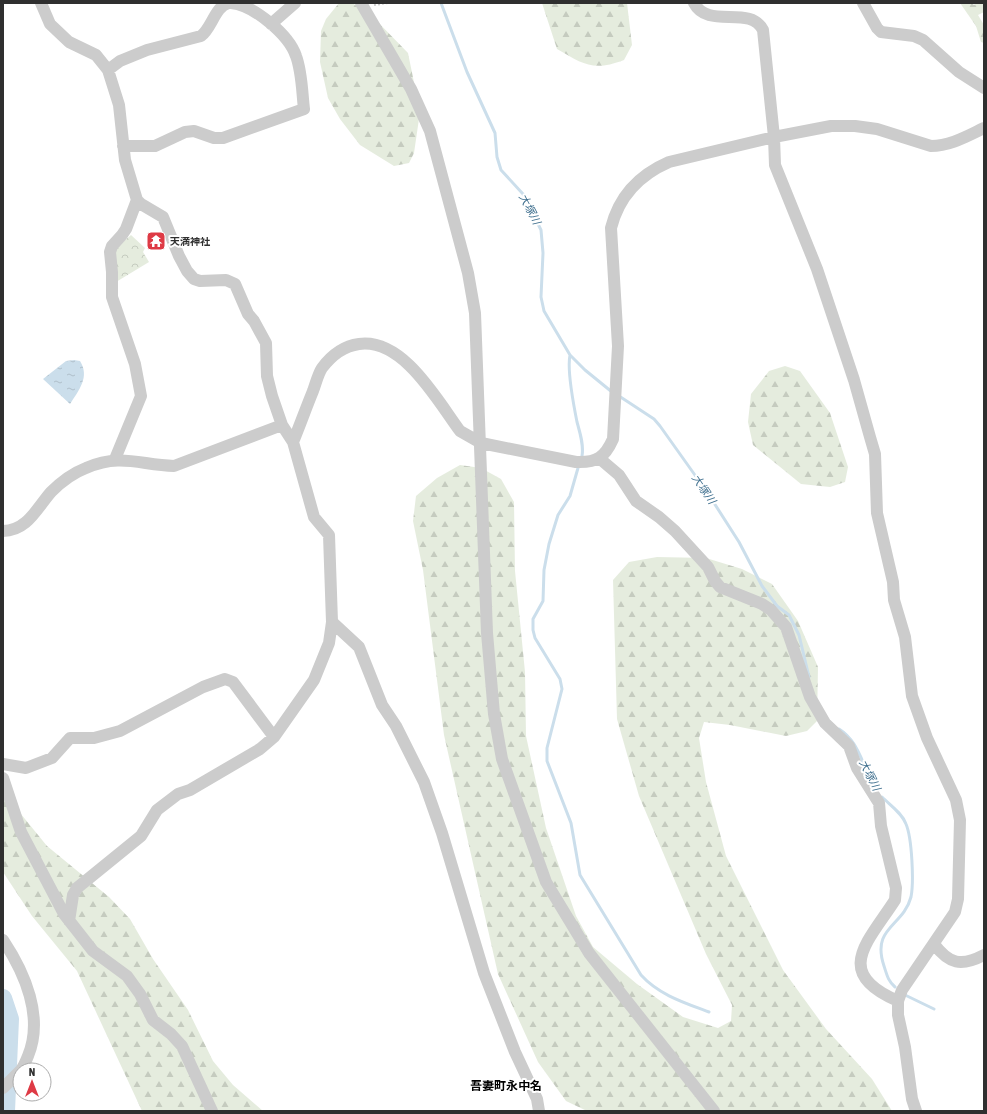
<svg xmlns="http://www.w3.org/2000/svg" width="987" height="1114" viewBox="0 0 987 1114" font-family="'Asap Condensed','Noto Sans JP',sans-serif">
  <style>
    .forest { fill: url(#forest-firs) }
    .park { fill: url(#park-crowns) }
    .water { fill: url(#water-ripples) }
    .lines { fill: none; stroke-linecap: round; stroke-linejoin: round }
    .stream { stroke: #cbdeeb; stroke-width: 3 }
    .river { stroke: #cbdeeb; stroke-width: 18 }
    .path { stroke: #ccc; stroke-width: 2; stroke-dasharray: 2 2; stroke-linecap: butt }
    .street { stroke: #ccc; stroke-width: 12 }
    .labels { text-anchor: middle; stroke-width: 4; stroke-linejoin: round; paint-order: stroke }
    .poi-label { font-size: 10px; font-weight: bold; fill: #2f2f2f; stroke: #fff; text-anchor: start }
    .water-label { font-size: 11px; font-style: italic; fill: #40708f; stroke: #fff }
    .quarter-label { font-size: 12px; font-weight: bold; fill: #000; stroke: #fff }
  </style>
  <defs>
    <pattern id="forest-firs" width="22" height="20" patternUnits="userSpaceOnUse"><rect width="22" height="20" fill="#e5ecde"/><path d="M5 1l3.5 6h-7zM16 11l3.5 6h-7z" fill="#c5cbbf"/></pattern>
    <pattern id="park-crowns" width="20" height="18" patternUnits="userSpaceOnUse"><rect width="20" height="18" fill="#e5ecde"/><path d="M2 6a3 3 0 1 1 6 0M12 15a3 3 0 1 1 6 0" fill="none" stroke="#c5cbbf"/></pattern>
    <pattern id="water-ripples" width="26" height="14" patternUnits="userSpaceOnUse"><rect width="26" height="14" fill="#cbdeeb"/><path d="M2 4q2-2 4 0t4 0M15 11q2-2 4 0t4 0" fill="none" stroke="#afbfca"/></pattern>
  </defs>
  <rect width="100%" height="100%" fill="#fff"/>
  <path class="forest" d="M339 3H352L370 14 408 53 420 112 414 153 409 163 394 166 360 145 340 119 328 98 320 62 321 31 326 19Z
    M542 3H627L632 45 624 60C593 72 583 64 557 49Z
    M960 3H971L974 5 977 3H984V12L978 15 984 25V43L981 42 976 26Z
    M785 366 800 371 830 413 848 467 845 482 830 487 801 484 753 445 748 422 751 394 769 371Z
    M460 465 481 468 501 479 514 502 515 571 525 672 526 736 546 828 576 916 593 947 637 984 683 1017 718 1028 731 1021 732 1005 706 954 639 796 617 719 613 580 629 562 657 557 706 558 742 569 772 584 798 621 818 667 817 721 807 731 786 736 730 725 704 722 699 738 706 782 726 856 783 970 826 1029 872 1079 892 1111H587L566 1101 538 1062 498 974 444 735 423 570 413 521 416 496 437 478Z
    M3 792 47 846 109 897 130 919 153 959 188 1010 213 1061 233 1085 263 1111H142L77 971 32 916 3 872Z"/>
  <path class="park" d="M131 235 145 248 143 252 149 262 116 282 115 254 116 248Z"/>
  <path class="water" d="M74 360 80 361C90 377 79 390 70 404L43 379 66 361Z"/>
  <g class="lines">
    <path class="stream" d="M441 3 467 72 495 133 497 157 501 170 523 194 541 230 543 253 541 297 544 311 570 355 585 370 612 392
      M570 355C567 369 574 407 577 422 580 433 584 445 582 456
      M619 396 654 419 660 426 707 492 739 542 762 586 777 606 789 615 799 635 809 677
      M578 468 570 496 558 515 549 544 544 570 543 601 533 619V630L535 638 560 679 562 689 547 748V761L571 823 580 875 641 975C659 995 685 1003 709 1012
      M839 729C858 741 861 762 872 780
      M882 797C890 805 902 813 906 824 912 838 914 882 911 897 903 927 871 927 884 966 887 975 888 981 895 987
      M905 995 934 1009"/>
    <path class="river" d="M3 998 10 1019 6 1111"/>
    <path class="path" d="M374 5 388 3"/>
    <path class="street" d="M361 3 411 89 430 131 468 273 475 313 487 633 494 714 502 759 546 882 589 953 714 1111
      M694 3C708 30 750 4 763 30L774 137 775 165 817 269 854 380 870 437 875 454 877 513 893 582 894 600 905 637 912 696 927 738 956 800 960 820 958 899 955 912 902 990 898 1001V1015L905 1047 912 1099 916 1111
      M863 3 877 28 881 32 914 36 923 40 959 72 984 88
      M271 24 295 3
      M108 70 120 61 147 50 201 36C212 28 215 6 229 3
      M123 146H155L185 132 194 131 214 138H223L304 109C302 92 302 72 296 56 289 35 254 5 231 3
      M293 442C300 425 306 408 313 391 316 383 318 374 322 368 331 356 344 346 359 344 403 338 437 400 460 431L481 443 576 462C597 463 605 457 613 439L618 346 611 228C619 196 639 175 669 162L774 137 831 126H855L877 129 931 146C950 146 967 136 984 128
      M599 458 619 475 636 501 659 517 675 531 708 567 715 581 720 587 762 604 771 610 786 627 810 697 825 723 849 746 857 768 879 803 881 826 896 888 895 900C868 942 832 973 898 1001
      M115 459 141 396 135 364 112 297V272L110 252 112 246 122 235 126 229 137 200
      M3 531C27 531 37 508 51 492 61 482 73 473 86 468 121 453 140 465 174 466L282 425
      M332 622 359 647 382 705 396 726 424 782 442 833 484 973 515 1052 537 1099 539 1111
      M3 764 26 768 52 758 70 738H94L120 731 203 687 225 679 233 682 274 737 314 680 329 643 332 622 329 535 314 517 293 442 282 425 272 396 267 376 266 343 254 321 248 314 235 284 226 280 200 281 194 279 187 271 179 256 163 217 141 204 137 200 125 160 119 105 108 70 96 55 69 42 50 24 41 3
      M3 778 21 832 64 914 93 951 127 976 140 994 153 1020 171 1034 182 1046 212 1111
      M69 921 73 895 77 888 141 836 157 810 178 794 190 790 260 749 274 737
      M3 940C25 973 44 1017 28 1056 26 1061 24 1066 21 1070
      M934 944C949 964 961 967 984 955
      M3 1088 20 1071"/>
  </g>
  <defs>
    <g id="temple-square" transform="scale(1)"><rect x="-9" y="-9" width="18" height="18" rx="4" fill="#de3a45" stroke="#fff"/><path d="M0-6L5-2H3V0L6.5 2.5H4V6H1.5V3h-3V6H-4V2.5H-6.5L-3 0V-2H-5Z" fill="#fff"/></g>
  </defs>
  <g fill-rule="evenodd">
    <use href="#temple-square" x="156" y="241"/>
  </g>
  <g class="labels">
    <g class="poi-label">
      <text x="170" y="245">天満神社</text>
    </g>
    <g class="water-label">
      <text transform="translate(530 209) rotate(62)" y="4">大塚川</text>
      <text transform="translate(704 489) rotate(56)" y="4">大塚川</text>
      <text transform="translate(870 775) rotate(63)" y="4">大塚川</text>
    </g>
    <g class="quarter-label">
      <text x="506" y="1090">吾妻町永中名</text>
    </g>
  </g>
  <rect width="987" height="1114" fill="none" stroke="#2f2f2f" stroke-width="8"/>
  <g transform="translate(32 1082)"><circle r="19" fill="#ffffff" stroke="#acacac"/>
  <path d="M0-3L7 15L0 10L-7 15Z" fill="#de3a45"/>
  <text y="-6" font-size="11" font-weight="bold" text-anchor="middle" fill="#2f2f2f">N</text>
  </g>
</svg>
